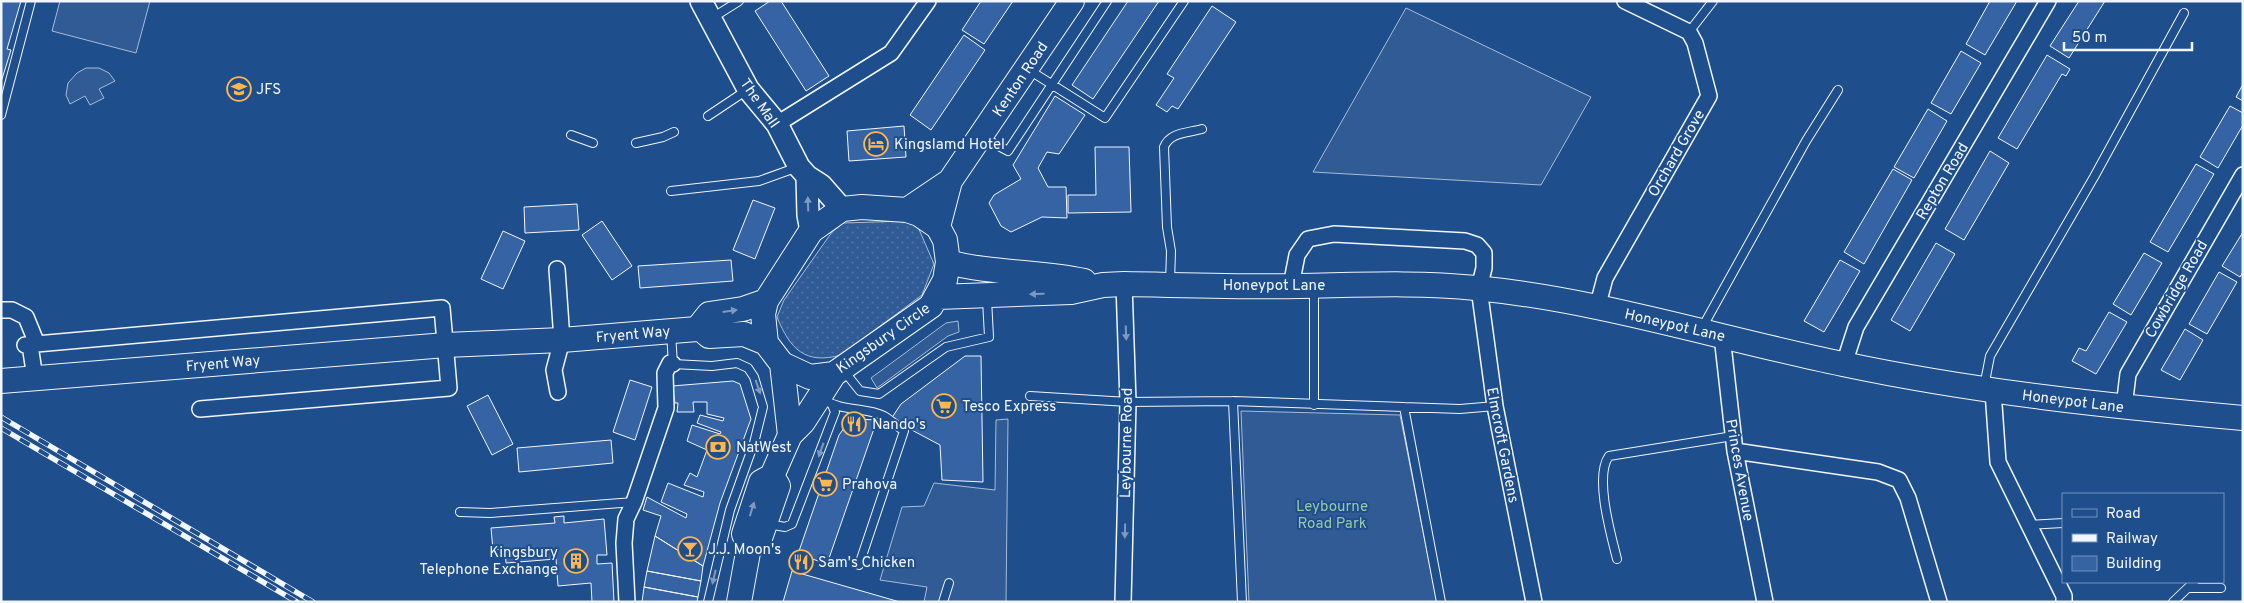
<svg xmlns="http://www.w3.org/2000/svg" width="2244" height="603" viewBox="0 0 2244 603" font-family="Overpass,sans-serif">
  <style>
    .grass { fill: url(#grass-dots); stroke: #a8bbd7 }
    .built { fill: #305b95; stroke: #a8bbd7 }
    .building { fill: #3563a3; stroke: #f2f6ff }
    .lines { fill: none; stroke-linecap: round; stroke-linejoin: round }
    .lane-casing { stroke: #f2f6ff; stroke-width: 10 }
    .street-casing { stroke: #f2f6ff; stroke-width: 18 }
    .secondary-casing { stroke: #f2f6ff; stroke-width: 24 }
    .primary-casing { stroke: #f2f6ff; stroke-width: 26 }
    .lane { stroke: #1f4e8c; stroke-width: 8 }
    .street { stroke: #1f4e8c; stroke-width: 15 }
    .secondary { stroke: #1f4e8c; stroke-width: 21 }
    .primary { stroke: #1f4e8c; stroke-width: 24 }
    .rail-casing { stroke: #f2f6ff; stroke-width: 5.5 }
    .rail { stroke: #1f4e8c; stroke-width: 4; stroke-dasharray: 11; stroke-linecap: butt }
    .oneway { fill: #7e9ac0 }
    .labels { text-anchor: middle; stroke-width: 4; stroke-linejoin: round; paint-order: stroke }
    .street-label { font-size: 15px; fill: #f2f6ff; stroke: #1f4e8c }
    .poi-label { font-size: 15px; fill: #f2f6ff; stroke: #1f4e8c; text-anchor: start }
    .park-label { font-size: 15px; fill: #97c8a6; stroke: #1f4e8c }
  </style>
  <defs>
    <pattern id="grass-dots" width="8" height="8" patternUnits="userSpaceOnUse" patternTransform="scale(1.25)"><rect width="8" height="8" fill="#305b95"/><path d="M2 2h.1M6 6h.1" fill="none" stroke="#4e73a5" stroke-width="1.8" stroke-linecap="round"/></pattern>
  </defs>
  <rect width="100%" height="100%" fill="#1f4e8c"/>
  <path class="grass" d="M907 221 918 227 934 264 922 295 841 355C805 365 790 349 777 317L784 300 832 232 843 223Z"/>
  <path class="built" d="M60 1H150L136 53 52 31Z
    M1406 8 1591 97 1541 185 1313 172Z
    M86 68H99L109 73 115 81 99 89 104 98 90 105 85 96 70 104 66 95 68 83 77 73Z
    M958 321 959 332 948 336 877 388 871 378 946 323Z
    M1241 411 1400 415 1437 602H1249Z
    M1008 419 1006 602H924L927 587 880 580 902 507 924 506 934 483 995 490 996 420Z"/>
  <path class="building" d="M1 1H21L7 49 11 50 1 82Z
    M770 1H781L829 76 806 91 755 11Z
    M981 1H1013L984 44 962 30Z
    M1128 1H1159L1093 99 1072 85Z
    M1990 1H2017L1985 55 1966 44Z
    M2079 1H2105L2069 58 2050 46Z
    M1212 6 1236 22 1178 109 1172 106 1167 112 1156 105 1174 78 1167 74Z
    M964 35 985 50 931 130 910 115Z
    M1961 51 1981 63 1951 114 1931 103Z
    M2047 55 2070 69 2066 76 2062 74 2017 149 1998 138Z
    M2243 84V101L2236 97Z
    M1055 96 1085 115 1059 154 1047 152 1038 168 1048 187H1066L1067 218 1042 217 1011 232 1001 226 989 203 994 195 1021 179 1013 165Z
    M2230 106 2243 113V125L2218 168 2200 157Z
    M1928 109 1947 121 1914 178 1894 167Z
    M904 126 906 157 849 161 847 131Z
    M1095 147H1129L1131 212 1068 213V195H1096Z
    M1990 151 2009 163 1964 240 1945 229Z
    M2196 164 2214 174 2168 252 2150 242Z
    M1893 169 1912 180 1864 264 1844 252Z
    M753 200 775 208 755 259 733 250Z
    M577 204 579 230 525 233 524 207Z
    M602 221 632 266 612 280 582 235Z
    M503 231 525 241 503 289 481 279Z
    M2243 232V272L2240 277 2222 266Z
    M1936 243 1955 254 1910 331 1891 320Z
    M2144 253 2162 263 2131 315 2113 304Z
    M731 260 733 281 640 288 638 266Z
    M1840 260 1860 271 1824 332 1804 321Z
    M2219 272 2237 282 2207 334 2189 324Z
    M2109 312 2127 322 2096 374 2072 361 2079 348 2086 351Z
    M2185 329 2203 340 2180 380 2161 370Z
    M965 356H981L983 482 942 480 940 445 891 419 901 404Z
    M630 380 652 387 635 440 613 432Z
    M733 381 740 384 751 419 720 503 703 566 655 536 661 516 643 510 647 497 686 518 687 514 661 502 668 483 703 497 704 492 684 485 690 473 697 477 707 450 687 441 692 425 720 434 721 432 697 423 700 415 723 421 724 418 707 414V402H693L694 412H677L678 403H675L672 386Z
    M488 395 513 444 492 455 467 406Z
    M858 419 877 420 827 564 798 554 839 435 847 424Z
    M611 440 613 463 519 472 517 448Z
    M564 516V523L604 519 607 555H597V564L612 563 614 602H592L591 583 558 586 556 559 506 563 505 549 493 550 491 528 555 523 554 517Z
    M655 536 703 566 701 581 647 571Z
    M647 571 701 581 698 597 644 587Z
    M792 571 900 602H783Z
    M644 587 698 597 697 602H642Z"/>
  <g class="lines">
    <g class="lane-casing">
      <path id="lane" d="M712 18 739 1
        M1689 32 1713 1
        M1029 70 1105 118 1184 1
        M1 115 31 1
        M708 116 747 90
        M571 135 593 143
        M982 137 1008 151 1107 1
        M636 143 663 137 674 132
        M671 191 759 181 798 167
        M1170 283 1171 251 1167 227 1164 147C1170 132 1188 133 1202 129
        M1314 288V405
        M1702 328 1806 141 1838 90
        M671 333 673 364 712 366 737 363 748 368 754 377 763 407 754 443 730 510 708 602
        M844 371 860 391 879 394 946 347 989 337 987 299
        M1984 387 1990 356 2094 177 2184 13
        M1030 396 1128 402 1233 401 1460 409 1495 406
        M822 399C843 412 867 407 884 416 891 420 897 426 904 431L859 565
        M1233 401 1242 602
        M1404 407 1441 602
        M460 512 490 513 634 502
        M768 524 785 527 792 524 835 412 832 405
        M2029 525 2063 523
        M1617 559C1611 535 1594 476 1609 456L1733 436
        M2190 588H2221
        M943 602 949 583
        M2173 602 2194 582"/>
    </g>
    <g class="street-casing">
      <path id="street" d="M777 124 891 53 928 1
        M557 269 562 340 554 370 558 392
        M1291 286 1297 255 1308 239 1334 234 1465 241 1477 245 1484 253V268L1479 288 1495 406 1534 602
        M1597 308 1605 278 1709 96 1695 43 1689 32 1625 1
        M1 310H12L26 317 37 344
        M1722 336 1735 451 1765 602
        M25 345 442 308 449 388 200 409
        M30 345 35 378
        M1844 364 1856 327 2048 1
        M1993 391 1998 462 2064 596V602
        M2124 407 2128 374 2243 175
        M1735 451 1878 472 1899 480 1908 498 1939 602
        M627 602 624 543 626 519 634 502 666 408 665 373 670 363 673 364
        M1123 602 1128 402 1124 284"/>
    </g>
    <g class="secondary-casing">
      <path id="secondary" d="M701 1 748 89 777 124 799 167 807 176 821 185 842 209
        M807 176 808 215 811 231"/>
    </g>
    <g class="primary-casing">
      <path id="primary" d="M862 207 907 210 919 214 938 227 945 240 948 262 945 280 931 306 834 374 810 377 782 364 766 343 763 314 766 301 811 231 842 209Z
        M907 210 950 181
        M938 227 950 181 1072 1
        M948 262C992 274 1039 271 1084 281
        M938 297 1071 292 1103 285 1124 284C1183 285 1241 287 1300 286 1359 285 1417 282 1476 288 1600 300 1721 339 1843 364 1975 392 2109 406 2243 418
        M700 328 709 336 744 334 766 343
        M782 364 790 435
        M1 381 446 345 562 340 697 329 709 314 743 309 766 301
        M749 547 759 541 778 486 772 476
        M739 602 749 547 744 534 761 482 772 476 790 435 803 422 834 374"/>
    </g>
    <use href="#lane" class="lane"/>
    <use href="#street" class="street"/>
    <use href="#secondary" class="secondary"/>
    <use href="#primary" class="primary"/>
    <g class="rail-casing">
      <path id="rail" d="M1 417 313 602
        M1 428 297 602"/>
    </g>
    <use href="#rail" class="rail"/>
  </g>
  <defs><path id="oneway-solid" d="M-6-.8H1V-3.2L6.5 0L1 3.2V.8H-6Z" transform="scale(1.25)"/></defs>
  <g class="oneway">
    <use href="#oneway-solid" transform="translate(808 204) rotate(-92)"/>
    <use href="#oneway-solid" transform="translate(1037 294) rotate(178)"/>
    <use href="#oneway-solid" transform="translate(730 311) rotate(-8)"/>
    <use href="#oneway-solid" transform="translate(1126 333) rotate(88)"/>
    <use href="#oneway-solid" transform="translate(758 387) rotate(71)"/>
    <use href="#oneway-solid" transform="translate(821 450) rotate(110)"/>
    <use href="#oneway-solid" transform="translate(752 509) rotate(-73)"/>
    <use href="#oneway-solid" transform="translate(1125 531) rotate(91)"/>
    <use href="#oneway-solid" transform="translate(714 577) rotate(103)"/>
  </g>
  <defs>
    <g id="school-ring" transform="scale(1.25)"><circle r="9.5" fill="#1f4e8c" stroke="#ffb74d" stroke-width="1.5"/><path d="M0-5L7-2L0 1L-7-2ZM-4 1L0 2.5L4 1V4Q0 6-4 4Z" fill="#ffb74d"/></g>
    <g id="hotel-ring" transform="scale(1.25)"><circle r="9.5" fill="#1f4e8c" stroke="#ffb74d" stroke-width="1.5"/><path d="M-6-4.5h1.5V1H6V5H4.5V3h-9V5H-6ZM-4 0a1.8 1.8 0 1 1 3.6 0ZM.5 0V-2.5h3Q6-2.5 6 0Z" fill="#ffb74d"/></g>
    <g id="supermarket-ring" transform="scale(1.25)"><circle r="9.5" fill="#1f4e8c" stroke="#ffb74d" stroke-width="1.5"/><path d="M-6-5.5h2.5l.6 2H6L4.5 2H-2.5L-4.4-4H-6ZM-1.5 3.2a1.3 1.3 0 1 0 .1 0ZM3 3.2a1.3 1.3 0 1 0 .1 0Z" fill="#ffb74d"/></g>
    <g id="restaurant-ring" transform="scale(1.25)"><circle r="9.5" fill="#1f4e8c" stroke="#ffb74d" stroke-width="1.5"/><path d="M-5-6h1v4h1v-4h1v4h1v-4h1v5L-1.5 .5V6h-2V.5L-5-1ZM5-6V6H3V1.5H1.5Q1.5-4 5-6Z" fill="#ffb74d"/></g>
    <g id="bank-ring" transform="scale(1.25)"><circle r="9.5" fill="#1f4e8c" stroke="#ffb74d" stroke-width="1.5"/><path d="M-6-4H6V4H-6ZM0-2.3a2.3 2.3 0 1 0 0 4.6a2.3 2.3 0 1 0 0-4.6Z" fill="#ffb74d"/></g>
    <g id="bar-ring" transform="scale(1.25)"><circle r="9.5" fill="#1f4e8c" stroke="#ffb74d" stroke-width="1.5"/><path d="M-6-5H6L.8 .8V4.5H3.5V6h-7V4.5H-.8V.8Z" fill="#ffb74d"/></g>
    <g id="building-ring" transform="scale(1.25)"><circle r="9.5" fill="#1f4e8c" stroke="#ffb74d" stroke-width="1.5"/><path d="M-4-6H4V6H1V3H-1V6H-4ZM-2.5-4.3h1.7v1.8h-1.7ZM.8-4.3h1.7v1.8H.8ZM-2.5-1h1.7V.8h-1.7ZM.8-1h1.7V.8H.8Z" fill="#ffb74d"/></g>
  </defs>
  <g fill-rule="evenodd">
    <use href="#school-ring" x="239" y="89"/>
    <use href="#hotel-ring" x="876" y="144"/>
    <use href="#supermarket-ring" x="944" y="406"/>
    <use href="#restaurant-ring" x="854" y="424"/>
    <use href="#bank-ring" x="718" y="447"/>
    <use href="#supermarket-ring" x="825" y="484"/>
    <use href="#bar-ring" x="690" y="549"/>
    <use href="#building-ring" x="576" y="561"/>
    <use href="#restaurant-ring" x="801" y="562"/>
  </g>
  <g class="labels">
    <g class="street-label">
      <text transform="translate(1020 79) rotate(-56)" y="5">Kenton Road</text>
      <text transform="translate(760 103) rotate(55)" y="5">The Mall</text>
      <text transform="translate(1676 153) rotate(-60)" y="5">Orchard Grove</text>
      <text transform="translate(1942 181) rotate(-59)" y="5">Repton Road</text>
      <text x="1274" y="290">Honeypot Lane</text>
      <text transform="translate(2176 289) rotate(-60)" y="5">Cowbridge Road</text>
      <text transform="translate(1675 325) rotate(13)" y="5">Honeypot Lane</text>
      <text transform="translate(633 334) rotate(-5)" y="5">Fryent Way</text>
      <text transform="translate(883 338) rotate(-35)" y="5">Kingsbury Circle</text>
      <text transform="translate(223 363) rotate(-5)" y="5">Fryent Way</text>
      <text transform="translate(2073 401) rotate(7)" y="5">Honeypot Lane</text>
      <text transform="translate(1126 443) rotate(-89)" y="5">Leybourne Road</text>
      <text transform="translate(1503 445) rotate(79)" y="5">Elmcroft Gardens</text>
      <text transform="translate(1740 470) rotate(80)" y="5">Princes Avenue</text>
    </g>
    <g class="poi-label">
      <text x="256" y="94">JFS</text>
      <text x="894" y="149">Kingslamd Hotel</text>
      <text x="962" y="411">Tesco Express</text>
      <text x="872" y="429">Nando's</text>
      <text x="736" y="452">NatWest</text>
      <text x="842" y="489">Prahova</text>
      <text x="708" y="554">J.J. Moon's</text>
      <text x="558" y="557" text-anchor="end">Kingsbury<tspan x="558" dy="17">Telephone Exchange</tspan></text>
      <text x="818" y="567">Sam's Chicken</text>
    </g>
    <g class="park-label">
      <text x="1332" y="511">Leybourne<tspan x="1332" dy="17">Road Park</tspan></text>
    </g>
  </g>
  <rect width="2244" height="603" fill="none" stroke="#f2f6ff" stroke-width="5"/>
  <rect x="2062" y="493" width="162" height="90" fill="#1f4e8c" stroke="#7391ba"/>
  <rect x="2072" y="509" width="25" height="8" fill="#1f4e8c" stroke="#7391ba"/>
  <text x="2106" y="518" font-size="15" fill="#f2f6ff">Road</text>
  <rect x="2072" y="534" width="25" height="8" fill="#f2f6ff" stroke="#7391ba"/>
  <text x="2106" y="543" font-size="15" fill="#f2f6ff">Railway</text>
  <rect x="2072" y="556" width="25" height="15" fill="#3563a3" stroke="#7391ba"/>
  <text x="2106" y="568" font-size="15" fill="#f2f6ff">Building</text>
  <path d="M2064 42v8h128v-8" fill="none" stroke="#f2f6ff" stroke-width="2.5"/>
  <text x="2072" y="42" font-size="15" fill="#f2f6ff" stroke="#1f4e8c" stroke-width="4" paint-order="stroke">50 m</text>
</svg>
